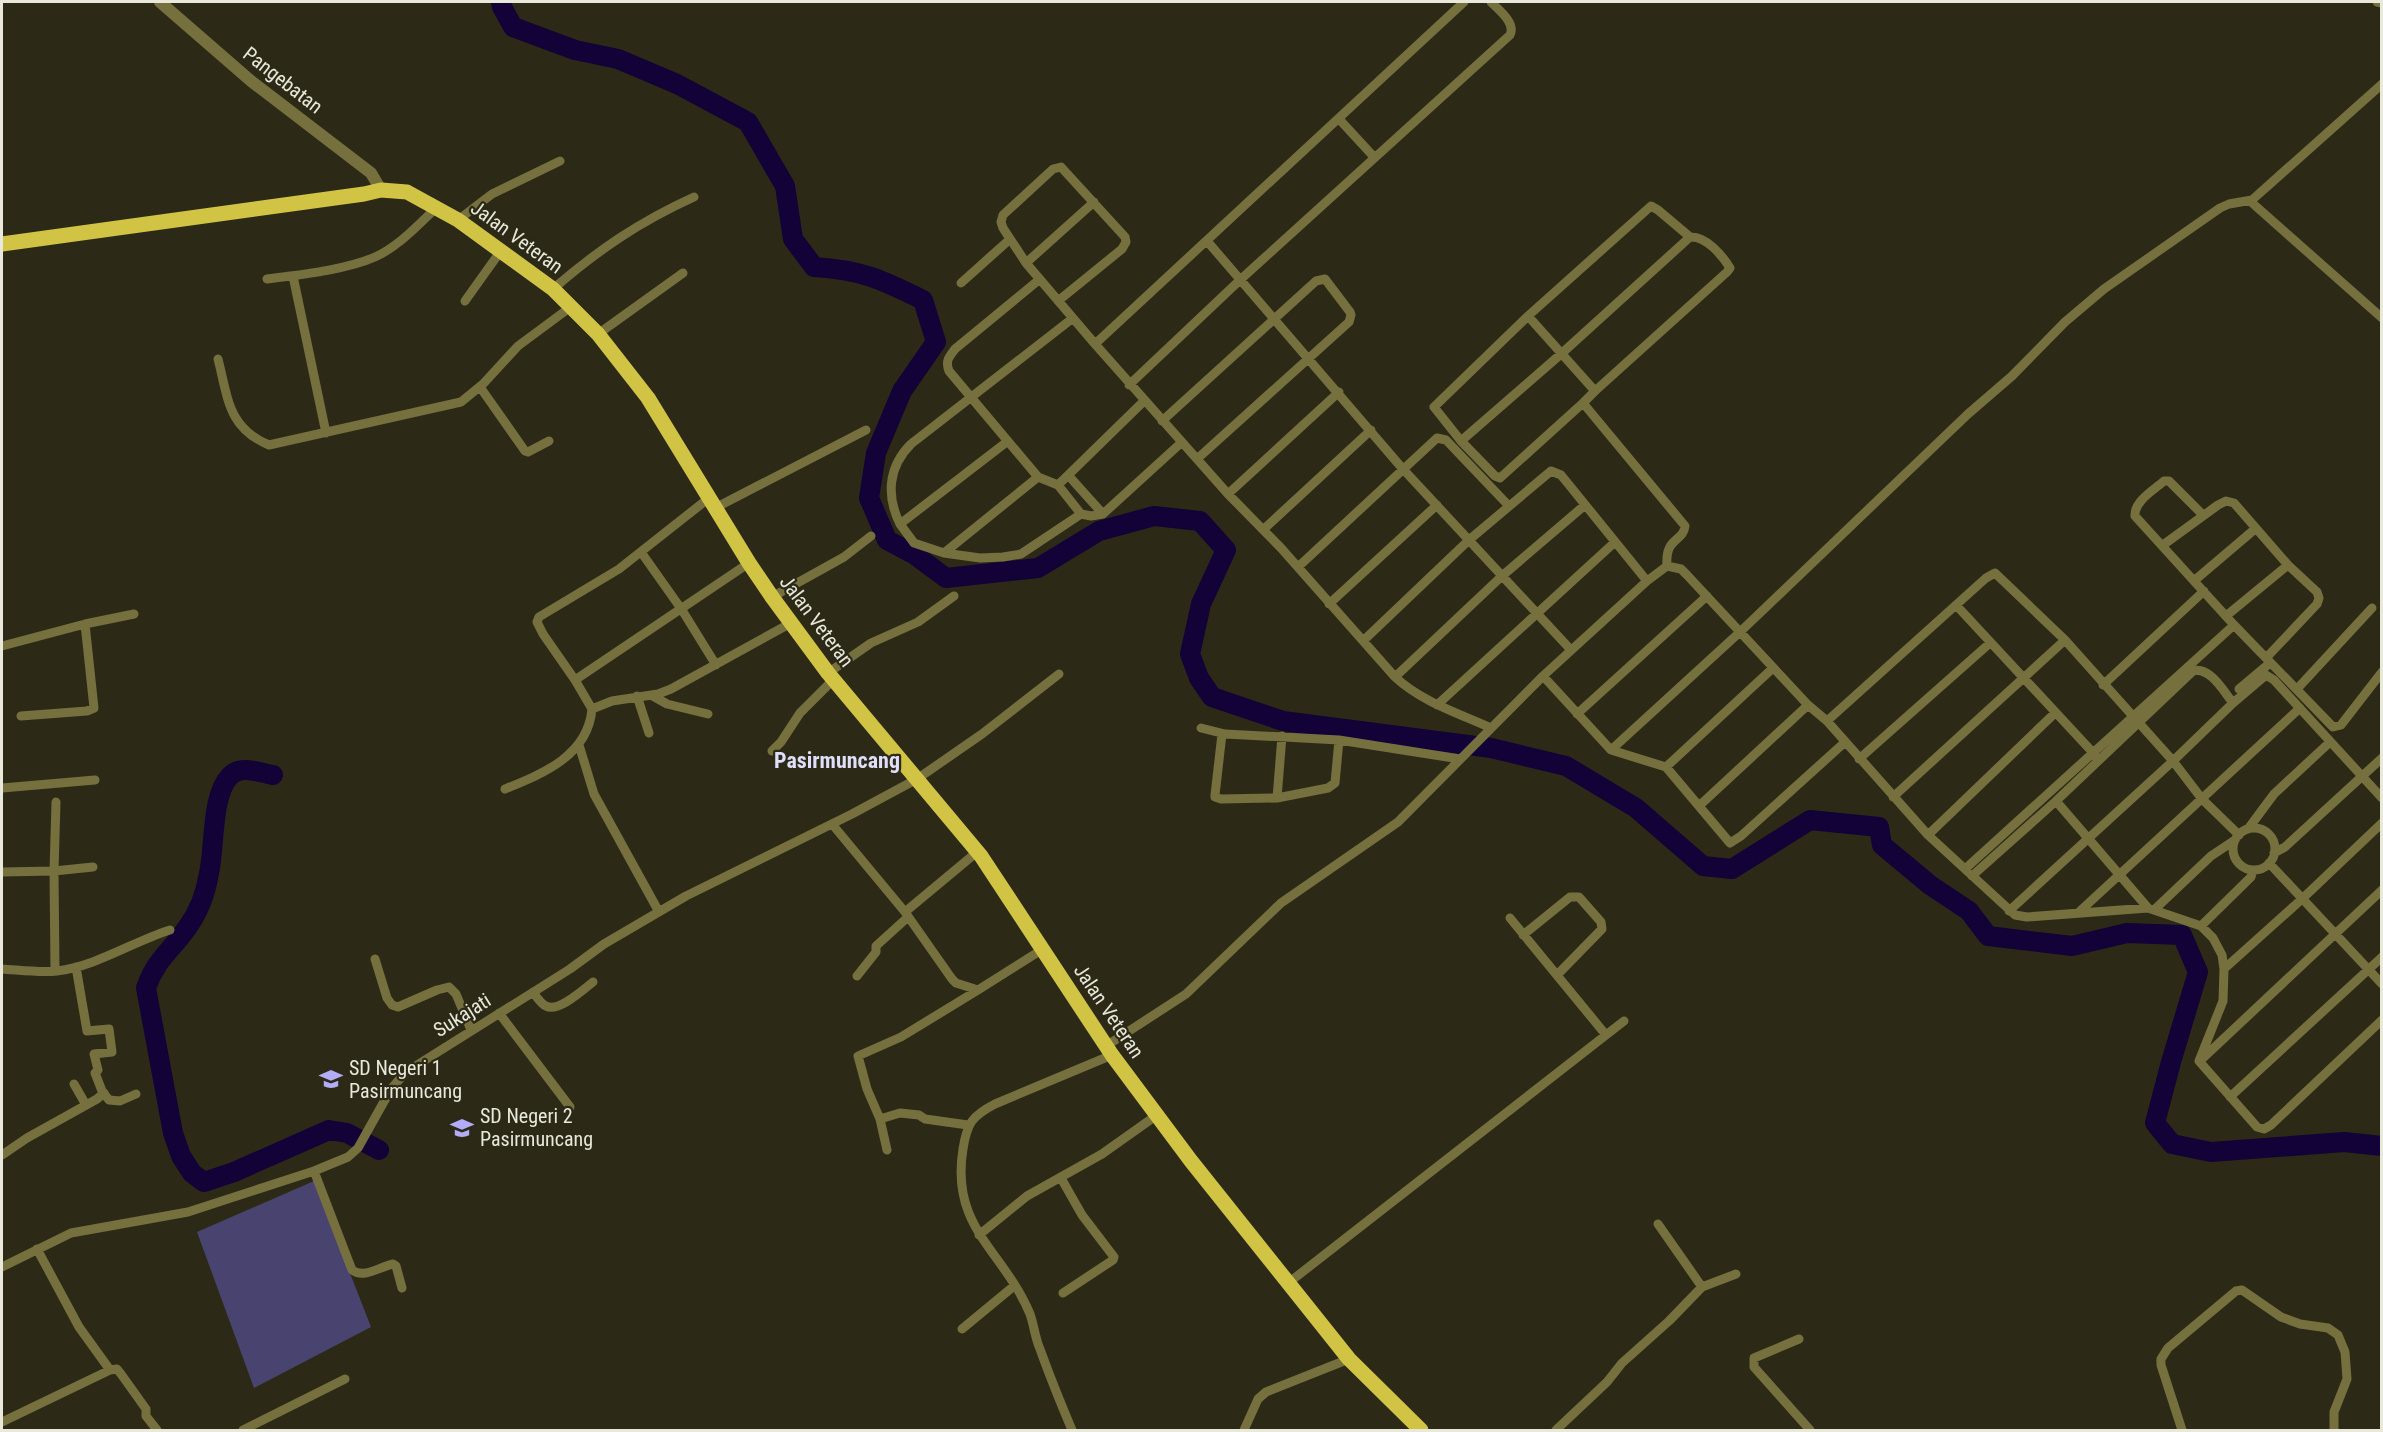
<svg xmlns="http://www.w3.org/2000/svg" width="2383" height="1432" viewBox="0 0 2383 1432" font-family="'Roboto Condensed',sans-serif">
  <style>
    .green { fill: #48446f }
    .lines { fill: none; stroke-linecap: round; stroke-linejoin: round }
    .river { stroke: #120237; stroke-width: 20 }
    .minor { stroke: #75703e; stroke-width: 9 }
    .tertiary { stroke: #75703e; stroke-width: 12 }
    .trunk { stroke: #d1c445; stroke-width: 15 }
    .labels { text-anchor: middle; stroke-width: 4.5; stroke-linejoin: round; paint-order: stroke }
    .street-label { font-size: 20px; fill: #e8e8db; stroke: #2c2a16 }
    .poi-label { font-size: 20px; fill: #e8e8db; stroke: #2c2a16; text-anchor: start }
    .quarter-label { font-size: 22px; font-weight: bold; fill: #dfdefb; stroke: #2c2a16 }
  </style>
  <rect width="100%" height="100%" fill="#2c2a16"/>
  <path class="green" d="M314 1181 371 1327 254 1388 197 1232Z"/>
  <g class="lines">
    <path class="river" d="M501 2 502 7 513 27 575 50 618 59 677 84 748 122 785 186 793 239 814 267C862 270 880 279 923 300L936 342 902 391 876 453 869 498 887 540 915 555 946 578 1038 568 1099 531 1154 516 1200 521 1226 550 1201 604 1190 654 1199 678 1212 697 1283 721 1491 748 1566 766 1636 808 1703 866 1732 869 1810 820 1879 827 1882 845 1930 885 1969 911 1988 936 2072 946 2127 933 2182 935 2198 972 2171 1062 2155 1123 2172 1144 2211 1152 2344 1142 2382 1146
      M273 775C260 773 241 764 230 776 211 795 215 848 209 873 206 892 198 913 187 928 171 951 156 959 146 988L173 1133 181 1156 192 1173 204 1182 234 1172 329 1130 347 1133 379 1150"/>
    <path class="minor" d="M1464 2 1095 344 1228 494 1281 548 1395 677C1422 702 1458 713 1491 728
      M2377 2 2382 3
      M1339 119 1374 157
      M2250 201 2382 318
      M1094 202 1026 263 1095 344
      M458 220 492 194 560 161
      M1207 241 1402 468 1571 650
      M1026 263 1003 228 1001 222 1003 215 1053 169 1061 167 1125 237 1126 242 1122 249 1058 301
      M293 276 326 433
      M267 279C298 275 346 270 375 257 399 246 417 226 436 208
      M1040 279 955 349C949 357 945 361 949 371L1038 477 1058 485 1144 401
      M961 283 1009 240
      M553 289C598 250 639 222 694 197
      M465 301 500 252
      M1528 316 1595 391 1583 403 1685 526C1683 543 1665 536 1667 566
      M598 334 683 273
      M218 359C228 398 228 428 269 445L461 402 483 384 518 346 572 306
      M1129 385 1240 280 1510 35C1516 23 1499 10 1491 2
      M480 387 525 451 528 452 549 441
      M1583 403 1500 478 1495 476 1461 441 1434 407 1528 316 1651 206 1658 210 1690 237C1706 236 1722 255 1730 268L1727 272 1595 391
      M1162 421 1316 281 1325 279 1350 312 1351 315 1349 322 1197 459
      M1008 441 900 524 914 543 944 553 980 558 1003 557 1021 554 1081 514 1091 516 1103 514 1182 442
      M1461 441 1561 354 1690 237
      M1068 475 1103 514
      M1058 485 1081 514
      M1228 494 1339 392
      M709 498 619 569 539 617 537 622 543 634 575 680 749 563
      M715 508 866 430
      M2203 515 2169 481H2164C2154 490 2134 501 2135 516L2234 625 2333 727 2341 725 2382 672
      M900 524C886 496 888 467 911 444L1073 318
      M1264 529 1371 430
      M2163 545 2218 505 2226 501 2234 503 2288 565 2317 592 2319 598 2317 604 2266 658
      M641 552 682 610 716 665
      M944 553 1038 477
      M1298 567 1437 438 1446 440 1508 505
      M2195 580 2255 529
      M772 597 844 557 871 536
      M1329 604 1437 505
      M1956 605 2097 757
      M2226 616 2288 565
      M1363 641 1469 540 1551 471 1561 475 1647 581
      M2 646 85 624 134 614
      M828 673 871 643 918 622 954 596
      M1543 676 1611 750 1666 767 1730 843 1741 836 1844 743
      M1395 677 1502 576 1585 505
      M2103 685 2204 591
      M2239 689 2270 663
      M2297 689 2372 608
      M651 695 667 704 708 714
      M637 696 649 733
      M1437 705 1615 542
      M592 709 612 701 658 694 671 689 791 623
      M1577 714 1707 596
      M21 716 87 711 94 708 85 624
      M1827 721 1986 578 1995 573 2065 640 2173 761 2202 799 2239 835
      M1201 728 1225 734 1339 740 1460 759
      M1222 734 1215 795V797L1221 799 1277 798 1328 788 1335 783 1339 740
      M579 745 594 794 659 912
      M1611 750 1740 632 1968 414 2012 376 2065 322 2104 289 2220 208 2229 204 2252 200 2382 84
      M772 751 781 742 800 713 834 679
      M1859 759 1990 643
      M1666 767 1773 668
      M2 788 95 780
      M505 789C542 774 588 756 592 709L575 680
      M1893 797 2065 640
      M1277 798 1282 736
      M2056 801 2148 908
      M1699 806 1808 705
      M832 824 905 912 952 979 956 983 978 990 1043 949
      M2233 849a21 21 0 1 1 42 0a21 21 0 1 1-42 0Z
      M2248 829 2274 794 2330 742
      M1928 835 2055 713
      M2274 853 2285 847 2382 758
      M2269 863 2382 984
      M1965 869 2234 625
      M2 872 54 871 93 867
      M1972 876 2056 801 2193 671C2210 666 2224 692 2233 703
      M2154 910 2211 856 2235 840
      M2009 911 2173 761 2233 703 2266 675 2274 680 2382 798
      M905 912 977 852
      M2079 912 2300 708
      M1510 918 1606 1035 1624 1021
      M2201 926 2251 877 2253 870
      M1523 935 1570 897H1579L1601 922 1602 929 1558 974
      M375 959 387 998 392 1005 398 1007 437 990 449 987 456 994 471 1030
      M76 967 87 1031 109 1029 112 1052 94 1054 98 1070 95 1073 102 1091 109 1100 120 1101 136 1094
      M2 969C19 970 40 973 57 971 97 966 132 942 170 930
      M2224 969 2302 899 2382 823
      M55 971 54 871 56 802
      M857 976 876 952V946L908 917
      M533 992C536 996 541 1004 546 1006 558 1013 584 989 593 982
      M499 1013 570 1107
      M1106 1046 1186 994 1281 903 1398 822 1543 676 1647 581 1667 566 1681 569 1687 575 1808 705 1827 721 1928 835 2015 915 2027 917 2148 908 2201 926 2213 938 2222 955 2224 969 2223 1001 2199 1061 2257 1127 2264 1129 2271 1125 2382 1020
      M2202 1059 2382 890
      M74 1084 86 1105
      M2230 1097 2382 957
      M880 1119 900 1113 919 1115 925 1119 968 1125
      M887 1150 880 1119 867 1089 858 1056 901 1037 978 990
      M2 1155 27 1138 97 1099 104 1093
      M314 1171 352 1270C364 1279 379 1267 393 1264L396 1266 402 1288
      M1061 1178 1082 1215 1114 1257 1113 1260 1063 1293
      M1658 1224 1702 1287
      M979 1235 1027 1196 1102 1154 1157 1115
      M37 1249 79 1327 110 1370 117 1369 121 1374 146 1409V1416L157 1430
      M2 1267 71 1233 188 1212 314 1171 348 1157 358 1148 391 1089 406 1072 570 969 604 944 686 896 852 814 917 779 982 734 1059 674
      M1287 1284 1606 1035
      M962 1329 1014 1286
      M1799 1339 1754 1358V1367L1810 1430
      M2 1422 110 1370
      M243 1430 345 1379
      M1072 1430C1061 1404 1050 1377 1040 1349 1035 1338 1034 1325 1030 1314 1004 1251 950 1228 963 1149 967 1123 972 1116 995 1104L1112 1055
      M1244 1430 1258 1399 1266 1392 1349 1359
      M1556 1430 1607 1382 1622 1363 1669 1321 1702 1287 1736 1274
      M2182 1430 2161 1365V1359L2168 1348 2236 1291 2242 1290 2281 1317 2300 1324 2328 1328 2338 1335 2345 1352 2347 1379 2334 1412V1430"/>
    <path class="tertiary" d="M160 2 251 81 371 173 381 190"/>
    <path class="trunk" d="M2 244 364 194 381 190 407 192 458 220 553 289 598 334 648 398 749 563 772 597 828 673 981 856 1112 1055 1191 1161 1349 1359 1421 1430"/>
  </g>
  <defs>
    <g id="school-bare" transform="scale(1.8)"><path d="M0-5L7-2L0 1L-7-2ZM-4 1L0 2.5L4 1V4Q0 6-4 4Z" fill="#b3adf9" stroke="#2c2a16" stroke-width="2.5" paint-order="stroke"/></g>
  </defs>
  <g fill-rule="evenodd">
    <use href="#school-bare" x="331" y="1079"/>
    <use href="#school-bare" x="462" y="1128"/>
  </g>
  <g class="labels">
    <g class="street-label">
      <text transform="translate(283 80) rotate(38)" y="7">Pangebatan</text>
      <text transform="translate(517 237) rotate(36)" y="7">Jalan Veteran</text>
      <text transform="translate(817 621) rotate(53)" y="7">Jalan Veteran</text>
      <text transform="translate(1109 1011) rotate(56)" y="7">Jalan Veteran</text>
      <text transform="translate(462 1015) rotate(-32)" y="7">Sukajati</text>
    </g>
    <g class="poi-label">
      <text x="349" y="1075">SD Negeri 1<tspan x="349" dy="23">Pasirmuncang</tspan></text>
      <text x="480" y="1123">SD Negeri 2<tspan x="480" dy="23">Pasirmuncang</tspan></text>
    </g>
    <g class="quarter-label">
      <text x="837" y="768">Pasirmuncang</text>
    </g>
  </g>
  <rect width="2383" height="1432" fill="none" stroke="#e8e8db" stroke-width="6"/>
</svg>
